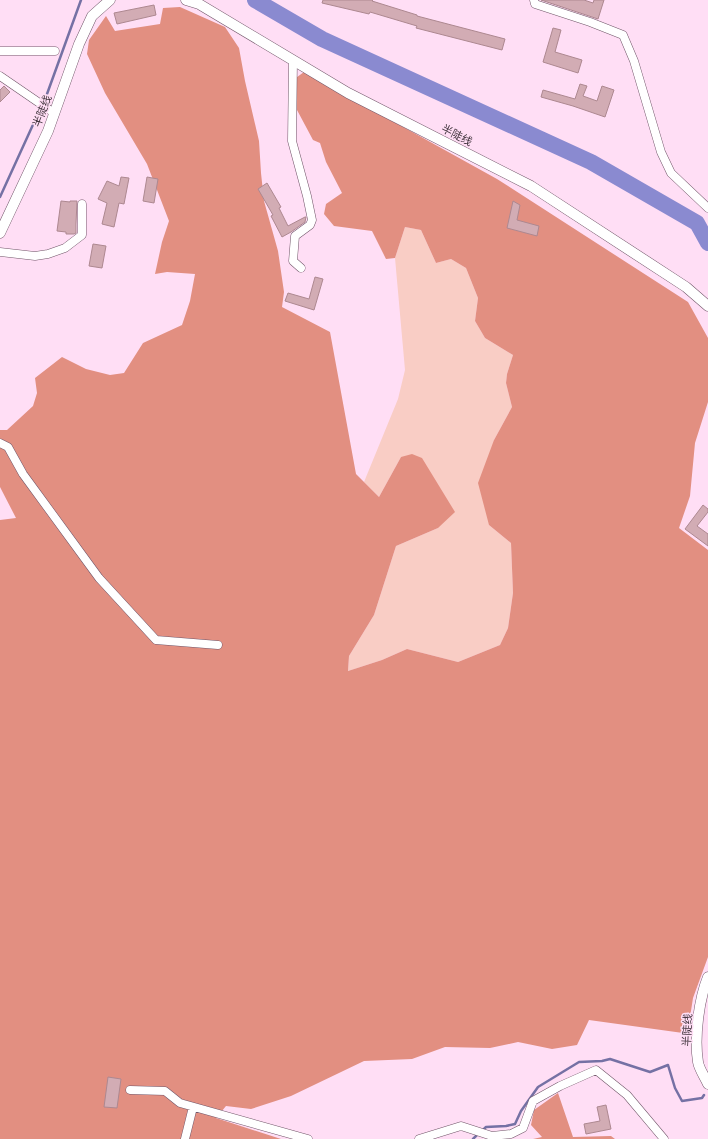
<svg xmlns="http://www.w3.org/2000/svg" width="708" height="1139" viewBox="0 0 708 1139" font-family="'Playfair Display','Noto Sans SC',serif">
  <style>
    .green { fill: #f9cdc5 }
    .forest { fill: #e28f81 }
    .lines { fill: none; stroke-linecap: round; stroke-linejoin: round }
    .stream { stroke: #7571a4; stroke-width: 2.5 }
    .river { stroke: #8a8ad0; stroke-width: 16 }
    .building { fill: #d2acb4; stroke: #ad8890 }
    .minor-casing { stroke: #715669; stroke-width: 9 }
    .tertiary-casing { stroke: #715669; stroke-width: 11 }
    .minor { stroke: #fff; stroke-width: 8 }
    .tertiary { stroke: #fff; stroke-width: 10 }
    .labels { text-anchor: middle; stroke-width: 3; stroke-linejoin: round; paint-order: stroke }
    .street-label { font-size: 11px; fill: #43363f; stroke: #ffdef5 }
  </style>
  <rect width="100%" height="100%" fill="#ffdef5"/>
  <path class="green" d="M405 227 421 230 436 263 451 259 466 268 478 298 475 321 485 338 513 355 507 374 506 383 512 407 494 440 489 525 511 543 513 593 508 628 500 645 458 662 407 649 382 660 348 671 349 656 374 615 396 546 438 528 401 457 379 497 364 482 398 399 405 370 395 258Z"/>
  <path class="forest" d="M180 7 225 27 239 48 245 81 259 141 261 173 264 201 278 251 284 292 282 307 330 332 356 474 379 497 401 457 412 454 422 458 455 512 438 528 396 546 374 615 349 656 348 671 382 660 407 649 458 662 500 645 508 628 513 593 511 543 489 525 478 483 494 440 512 407 506 383 507 374 513 355 485 338 475 321 478 298 466 268 451 259 436 263 421 230 405 227 395 258 386 259 372 231 334 226 324 214 326 204 342 193 326 162 320 143 313 140 297 110 293 80 304 72 497 179 688 302 708 338V402L695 443 690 496 679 528 708 550V957L693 998 688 1030 683 1033 589 1020 577 1045 552 1049 518 1042 490 1048 445 1047 412 1059 364 1061 291 1096 251 1109 226 1106 216 1118 281 1139H0V520L16 518 0 487V430H7L33 406 37 393 35 378 62 357 86 369 110 375 124 373 143 343 182 325 190 301 195 274 167 272 155 274 162 242 169 221 147 164 105 93 87 54 89 40 106 16 115 31 160 24 163 8Z
    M558 1093 573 1137 611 1136 615 1139H533L542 1137 531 1125 534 1110Z"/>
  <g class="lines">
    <path class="stream" d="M0 197 47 94 81 0
      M482 1131 486 1127 506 1126 515 1124 521 1111 538 1087 579 1062 602 1061 610 1059 650 1072 668 1065 675 1088 682 1101 702 1098 704 1095
      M473 1139 478 1134"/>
    <path class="river" d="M255 0 322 39 591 162 697 223 708 243"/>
  </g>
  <path class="building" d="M323 0H373L372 1 417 15V16L505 39 502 50 416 28 417 26 370 12 369 14 322 3Z
    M541 0H584L593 3 594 0H604L598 19Z
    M154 5 156 15 117 24 114 13Z
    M553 28 561 30 555 52 582 60 578 73 543 62Z
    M580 84 587 86 583 96 597 101 602 86 614 90 605 117 573 106 541 97 543 90 575 99Z
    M4 86 10 92 0 102V90Z
    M121 177 129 178 124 204 119 203 114 227 102 224 107 203 98 199 107 181 119 186Z
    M147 177 158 179 154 203 143 201Z
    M267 183 281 207 279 208 288 226 305 217H306L305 222 291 232 282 237 271 216 273 215 258 189Z
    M61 201 70 202V201H77L76 224V233L74 234H66V232L57 231Z
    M513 201 520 205 517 220 539 226 537 236 507 228Z
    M93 244 106 246 102 268 89 266Z
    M315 277 323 279 314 310 285 301 288 293 309 299Z
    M703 505 708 509V512L697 526 708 534V546L685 529Z
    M108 1077 121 1079 117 1108 104 1107Z
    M606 1105 611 1129 586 1134 584 1124 600 1121 597 1107Z"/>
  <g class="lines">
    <g class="minor-casing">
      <path id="minor" d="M534 0 535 4 590 22 623 35 634 61 661 152 671 173 708 208
        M0 51H55
        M293 60 292 141 307 196 312 220 310 225 295 236 293 261 301 268
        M0 76 54 113
        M0 252 35 256 48 254 65 248 82 235V204
        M0 443 8 447 23 474 99 578 156 640 218 645
        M130 1090 165 1091 180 1103 308 1139
        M185 1139 193 1107
        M419 1139 461 1126 492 1136 511 1134 523 1128 533 1101 560 1086 596 1070 627 1095 664 1139"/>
    </g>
    <g class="tertiary-casing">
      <path id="tertiary" d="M186 0 199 4 348 93 531 186 686 287 708 306
        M0 233 48 131 79 44 92 16 110 0
        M708 977C699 999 694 1037 698 1062 699 1069 705 1077 708 1084"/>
    </g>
    <use href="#minor" class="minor"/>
    <use href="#tertiary" class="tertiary"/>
  </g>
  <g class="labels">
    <g class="street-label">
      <text transform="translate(42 111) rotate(-69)" y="4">半陡线</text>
      <text transform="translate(457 135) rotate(27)" y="4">半陡线</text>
      <text transform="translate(687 1030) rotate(-87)" y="4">半陡线</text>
    </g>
  </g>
</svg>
